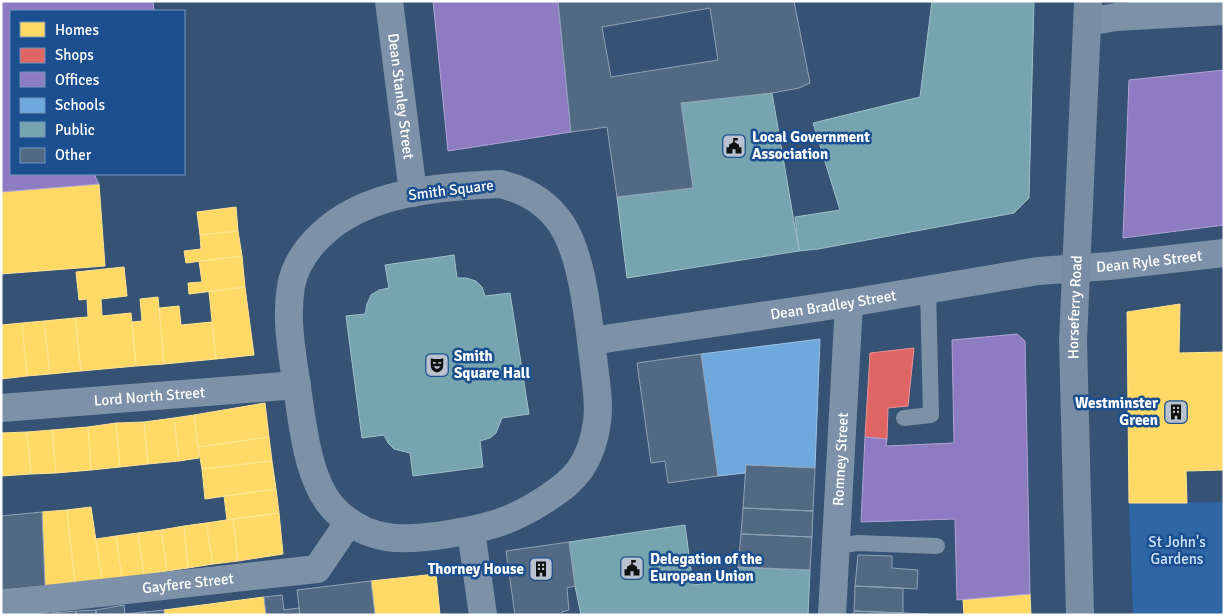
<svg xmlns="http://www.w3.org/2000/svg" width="1225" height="616" viewBox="0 0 1225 616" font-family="Signika,sans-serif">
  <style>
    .green { fill: #2f66a5 }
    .homes { fill: #ffd966; stroke: #ffe494 }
    .shops { fill: #e06666; stroke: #e99494 }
    .offices { fill: #8e7cc3; stroke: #b0a3d5 }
    .schools { fill: #6fa8dc; stroke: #9ac2e6 }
    .public { fill: #76a5af; stroke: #9fc0c7 }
    .building { fill: #526984; stroke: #92a2b6; fill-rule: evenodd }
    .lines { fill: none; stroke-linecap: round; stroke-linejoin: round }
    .lane { stroke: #7d92a8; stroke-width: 16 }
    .street { stroke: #7d92a8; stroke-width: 28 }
    .secondary { stroke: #798da4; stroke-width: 28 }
    .labels { text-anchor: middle; stroke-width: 5; stroke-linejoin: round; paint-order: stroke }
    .street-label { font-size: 15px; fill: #fff; stroke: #1b4f8f }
    .poi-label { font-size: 15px; font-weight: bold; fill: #fff; stroke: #1b4f8f; text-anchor: start }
    .park-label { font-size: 15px; fill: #cfe3fa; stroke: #1b4f8f }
  </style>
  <rect width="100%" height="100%" fill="#365274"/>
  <path class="green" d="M1224 502V615H1133L1129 503Z"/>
  <path class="homes" d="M99 184 105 266 1 274V192Z
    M236 207 238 231 200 235 197 212Z
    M238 231 242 256 186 263 184 251 201 249 200 235Z
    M242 256 245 287 189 294 188 283 202 282 199 261Z
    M124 267 127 296 101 299 102 316 131 313 136 366 81 371 75 318 88 317 87 299 79 300 76 272Z
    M245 287 254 355 216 359 209 292Z
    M158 297 164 364 136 366 132 322 142 321 140 299Z
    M1180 304 1179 353 1224 352V470L1186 471 1187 503H1129L1127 312Z
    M179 306 181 325 212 322 216 359 164 364 159 308Z
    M75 318 81 371 50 374 44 321Z
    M44 321 50 374 27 376 22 323Z
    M22 323 27 376 1 379V325Z
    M265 403 269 437 198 447 194 415Z
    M194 415 199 458 179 461 174 418Z
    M174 418 179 461 148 464 144 422Z
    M144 422 148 464 120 467 116 423Z
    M116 423 120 467 91 470 88 427Z
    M88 427 91 470 56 473 52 430Z
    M52 430 56 473 31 474 27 432Z
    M27 432 31 474 1 476V433Z
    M269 437 272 461 202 469 198 447Z
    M272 461 276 489 205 499 202 469Z
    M276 489 279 513 227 520 224 496Z
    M91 507 102 581 75 584 67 510Z
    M67 510 75 584 45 586 42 512Z
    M279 513 283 554 238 561 233 519Z
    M233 519 238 561 213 564 206 523Z
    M206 523 213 564 188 568 184 526Z
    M184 526 188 568 167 571 161 530Z
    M161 530 167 571 144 575 138 533Z
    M138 533 144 575 122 578 116 536Z
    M116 536 122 578 102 581 96 539Z
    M436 574 440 615H375L371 581Z
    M1030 594 1031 615H964L963 600Z
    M264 597 266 615H164V610Z"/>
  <path class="shops" d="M914 348 908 406 888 408 887 439 865 437 870 353Z"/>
  <path class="offices" d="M1 1H153L154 11H11V174H94L99 184 1 192Z
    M433 1H558L571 132 448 151Z
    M1224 70V225L1123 238 1129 80Z
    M1017 334 1025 341 1030 594 957 600 955 519 861 522 865 437 887 439 886 446 954 443 952 340Z"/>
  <path class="schools" d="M820 339 815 468 746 465 745 473 718 476 701 354Z"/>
  <path class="public" d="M932 1H1034L1029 198 1014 213 818 249 799 251 795 217 840 210 813 123 920 97Z
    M772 93 799 251 627 278 617 197 693 188 681 103Z
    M454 255 457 278H466L476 281 482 287 485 296 510 293 529 414 502 418 496 433 490 438 480 441 483 467 413 476 410 453 394 449 388 443 384 435 362 438 346 316 365 314 367 304 371 295 379 290 389 288 385 265Z
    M685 525 693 585 737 580 738 567 810 570 808 615H581L575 586 569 542Z"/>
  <path class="building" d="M558 1H794L810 83 799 88 772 93 681 103 693 188 617 197 607 127 571 132ZM710 8 718 60 611 77 602 27Z
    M701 354 718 476 668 483 665 461 651 463 637 363Z
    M746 465 815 468 813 511 743 508Z
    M743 508 813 511 812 537 741 534Z
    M42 512 45 586 1 590V516Z
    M741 534 812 537 810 570 738 567Z
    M569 542 575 586 567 588 569 610 562 612V615H515L506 551Z
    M858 555 892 556V568L918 570 917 589 855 586Z
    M371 581 375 615H300L297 590Z
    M855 586 903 588V613L854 611Z
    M282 595 284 610 299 608 300 615H266L264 597Z
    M124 605 125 615H96V610Z
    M96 610V615H76V611Z
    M164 610V615H145L144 612Z
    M76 611V615H53L52 613Z
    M854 611 928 614V615H853Z
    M144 612 145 615H125V614Z"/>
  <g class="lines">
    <path class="lane" d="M904 418 931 415 928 289
      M836 546 858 543 937 546"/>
    <g class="street">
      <path id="s1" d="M389 1 413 193"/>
      <path d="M1088 22 1116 17 1224 11"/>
      <path d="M500 184C526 190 547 202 562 225 583 258 588 318 593 357 595 378 600 400 597 422 595 438 590 454 581 468 572 481 562 488 549 497 512 522 487 528 443 535 402 541 368 542 336 511 309 485 303 429 298 394 293 358 285 322 291 286 295 265 306 249 321 235 366 191 441 187 500 184Z"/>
      <path id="s2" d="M591 341 849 303 1038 271 1110 266 1224 253"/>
      <path id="s3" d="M1 408 297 385"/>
      <path d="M471 531 483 615"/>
      <path id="s4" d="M1 604 317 569 349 522"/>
      <path id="s5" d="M832 615 849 303"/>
    </g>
    <path class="secondary" id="s6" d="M1080 615 1073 341 1088 1"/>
  </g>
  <defs>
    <g id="civic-square" transform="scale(1.25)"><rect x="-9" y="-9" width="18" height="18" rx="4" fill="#b9c2ce" stroke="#1b4f8f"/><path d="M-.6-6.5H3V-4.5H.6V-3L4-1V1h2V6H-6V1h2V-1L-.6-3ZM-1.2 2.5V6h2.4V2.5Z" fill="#111"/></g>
    <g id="theatre-square" transform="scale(1.25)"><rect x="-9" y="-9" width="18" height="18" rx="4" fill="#b9c2ce" stroke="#1b4f8f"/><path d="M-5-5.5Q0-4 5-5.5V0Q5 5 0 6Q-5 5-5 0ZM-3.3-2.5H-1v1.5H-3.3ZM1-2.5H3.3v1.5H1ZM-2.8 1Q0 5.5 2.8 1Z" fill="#111"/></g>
    <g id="building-square" transform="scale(1.25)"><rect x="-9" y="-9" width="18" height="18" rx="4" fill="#b9c2ce" stroke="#1b4f8f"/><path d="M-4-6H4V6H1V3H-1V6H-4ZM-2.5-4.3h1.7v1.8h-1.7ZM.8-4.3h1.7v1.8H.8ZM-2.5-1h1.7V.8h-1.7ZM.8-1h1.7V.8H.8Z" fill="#111"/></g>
  </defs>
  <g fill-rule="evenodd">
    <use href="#civic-square" x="734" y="146"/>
    <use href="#theatre-square" x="437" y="365"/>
    <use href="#building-square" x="1176" y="412"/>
    <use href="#civic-square" x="632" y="568"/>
    <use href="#building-square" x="541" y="569"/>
  </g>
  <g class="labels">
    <g class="street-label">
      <text dy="5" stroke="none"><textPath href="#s1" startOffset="96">Dean Stanley Street</textPath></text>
      <text transform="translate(451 190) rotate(-7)" y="5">Smith Square</text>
      <text dy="5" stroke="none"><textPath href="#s2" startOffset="564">Dean Ryle Street</textPath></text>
      <text dy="5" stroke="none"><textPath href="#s2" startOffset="245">Dean Bradley Street</textPath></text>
      <text dy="5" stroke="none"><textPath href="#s6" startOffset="308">Horseferry Road</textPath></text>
      <text dy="5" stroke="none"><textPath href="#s3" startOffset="149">Lord North Street</textPath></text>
      <text dy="5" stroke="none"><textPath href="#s5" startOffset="156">Romney Street</textPath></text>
      <text dy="5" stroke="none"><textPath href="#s4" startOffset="188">Gayfere Street</textPath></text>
    </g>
    <g class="poi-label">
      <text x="752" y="142">Local Government<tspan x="752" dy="17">Association</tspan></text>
      <text x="454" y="361">Smith<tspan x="454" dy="17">Square Hall</tspan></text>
      <text x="1158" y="408" text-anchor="end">Westminster<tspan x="1158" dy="17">Green</tspan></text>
      <text x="650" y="564">Delegation of the<tspan x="650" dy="17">European Union</tspan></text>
      <text x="524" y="574" text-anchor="end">Thorney House</text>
    </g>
    <g class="park-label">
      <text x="1177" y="547">St John's<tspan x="1177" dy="17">Gardens</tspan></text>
    </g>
  </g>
  <rect width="1225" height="616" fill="none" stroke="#ffffff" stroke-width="5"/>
  <rect x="10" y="10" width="175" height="165" fill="#1b4f8f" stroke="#7695bc"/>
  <rect x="20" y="22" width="25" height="15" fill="#ffd966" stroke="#7695bc"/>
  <text x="55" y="35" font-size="15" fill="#ffffff">Homes</text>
  <rect x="20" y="48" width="25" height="15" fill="#e06666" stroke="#7695bc"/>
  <text x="55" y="60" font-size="15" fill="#ffffff">Shops</text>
  <rect x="20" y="72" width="25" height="15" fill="#8e7cc3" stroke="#7695bc"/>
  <text x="55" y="85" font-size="15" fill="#ffffff">Offices</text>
  <rect x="20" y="98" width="25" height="15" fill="#6fa8dc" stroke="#7695bc"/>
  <text x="55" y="110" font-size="15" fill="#ffffff">Schools</text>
  <rect x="20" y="122" width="25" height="15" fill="#76a5af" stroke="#7695bc"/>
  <text x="55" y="135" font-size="15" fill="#ffffff">Public</text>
  <rect x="20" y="148" width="25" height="15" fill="#526984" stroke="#7695bc"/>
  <text x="55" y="160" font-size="15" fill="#ffffff">Other</text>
</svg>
